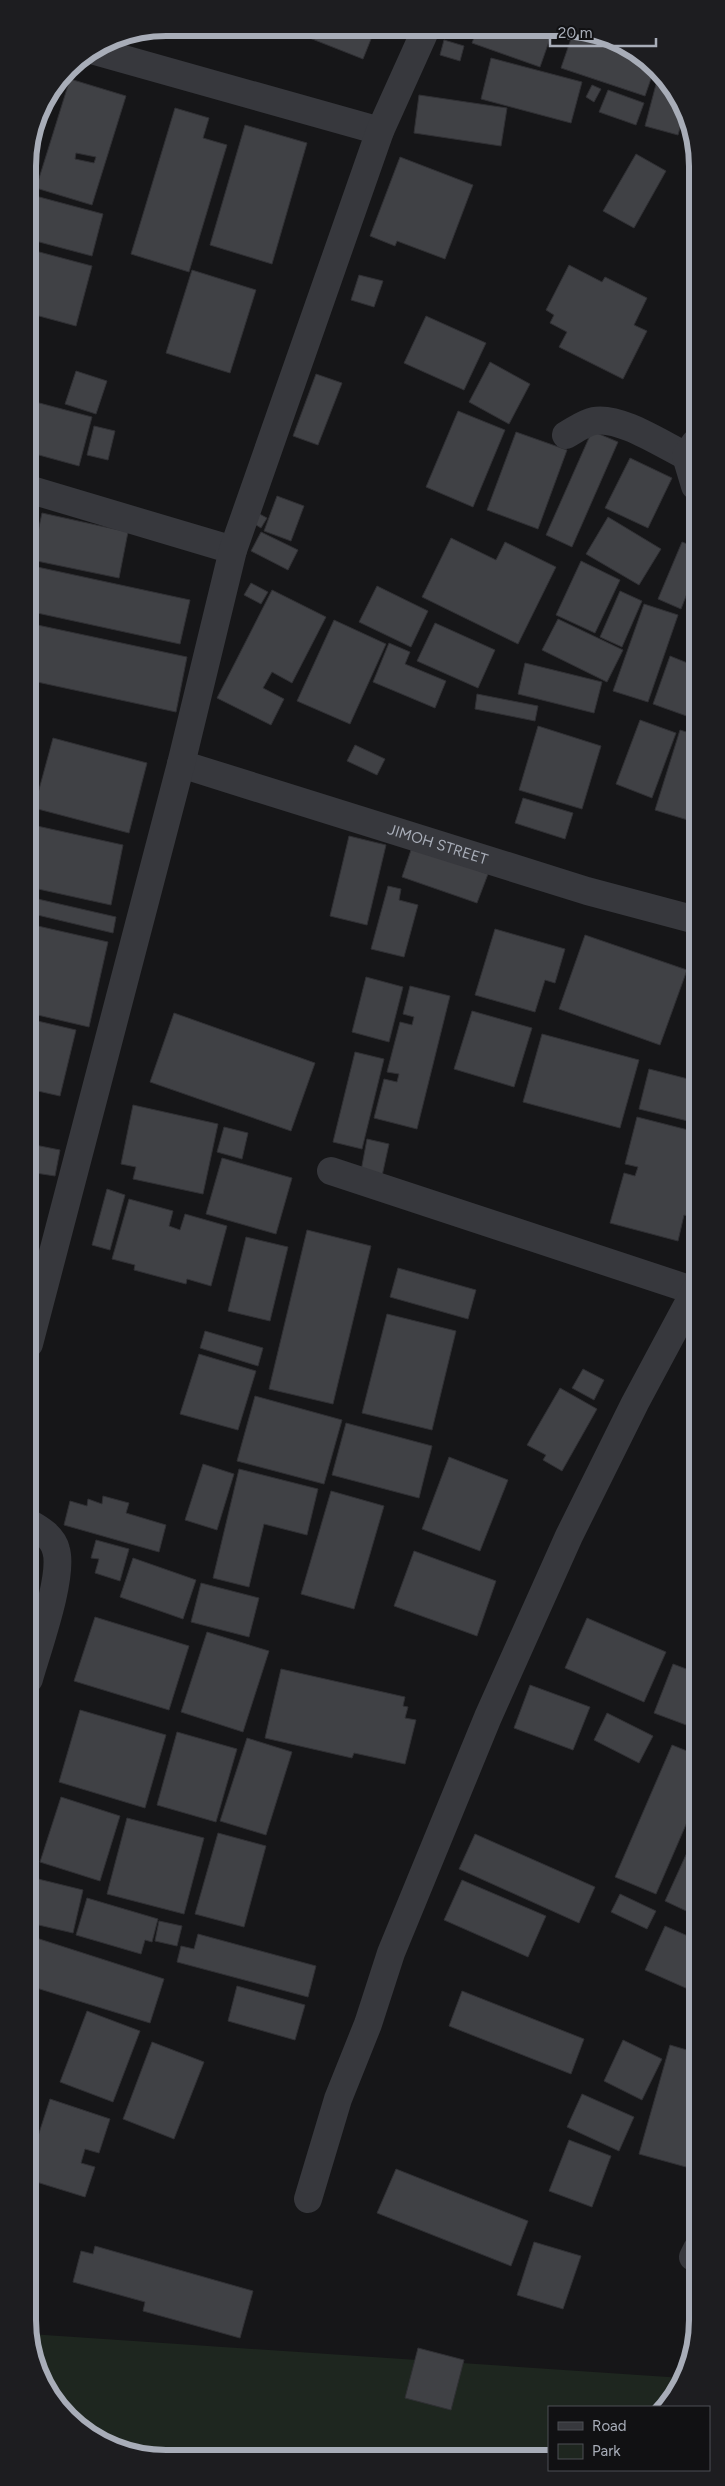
<svg xmlns="http://www.w3.org/2000/svg" width="725" height="2486" viewBox="0 0 725 2486" font-family="Figtree,sans-serif">
  <style>
    .green { fill: #1e261f }
    .building { fill: #404145; stroke: #303034; fill-rule: evenodd }
    .lines { fill: none; stroke-linecap: round; stroke-linejoin: round }
    .minor { stroke: #37383d; stroke-width: 28 }
    .labels { text-anchor: middle; stroke-width: 4.5; stroke-linejoin: round; paint-order: stroke }
    .street-label { font-size: 15px; fill: #a8adb8; stroke: #111113 }
    .rim { fill: none; stroke: #a8adb8; stroke-width: 6 }
  </style>
  <rect width="100%" height="100%" fill="#161618"/>
  <path class="green" d="M30 2334 683 2378 665 2407H549V2456H140L68 2418 30 2346Z"/>
  <path class="building" d="M305 28 375 29 363 59 302 35Z
    M477 30H553L540 67 472 43Z
    M574 30 603 40 655 67 645 96 561 68Z
    M444 40 464 46 460 61 440 55Z
    M491 58 582 82 571 123 481 99Z
    M659 73 683 117 678 135 645 126Z
    M70 79 126 96 92 205 36 188ZM76 153 96 157 94 163 75 159Z
    M592 85 601 89 594 102 586 97Z
    M608 90 644 103 636 125 599 112Z
    M419 95 507 108 501 146 414 133Z
    M175 108 209 118 203 138 227 145 189 272 131 254Z
    M245 125 307 143 272 264 210 245Z
    M636 154 666 171 634 228 603 211Z
    M400 157 473 185 445 259 397 241 395 246 370 236Z
    M28 194 103 214 92 256 28 239Z
    M28 249 92 266 76 326 28 313Z
    M569 265 602 282 605 277 647 298 634 325 647 331 623 379 559 347 567 332 550 323 554 315 546 310Z
    M192 270 256 290 230 373 166 353Z
    M359 275 383 281 374 307 351 300Z
    M426 316 486 343 464 390 404 363Z
    M490 362 530 384 509 424 469 402Z
    M76 371 107 381 96 414 65 404Z
    M316 374 342 383 318 445 293 436Z
    M28 400 92 417 79 466 28 452Z
    M458 411 505 430 473 507 426 487Z
    M94 426 115 431 108 460 87 455Z
    M592 431 618 442 572 547 546 535Z
    M516 432 567 450 538 529 487 510Z
    M630 458 672 478 648 528 605 508Z
    M277 496 304 506 291 541 264 531Z
    M28 503 38 506 28 544Z
    M254 511 267 518 261 528 248 520Z
    M42 513 128 532 119 578 32 560Z
    M608 517 661 549 639 585 586 554Z
    M261 532 298 550 288 570 251 551Z
    M451 538 496 560 505 542 556 567 518 644 422 597Z
    M682 542 695 547V573L681 609 658 599Z
    M581 561 620 580 595 633 556 615Z
    M28 565 190 600 180 644 28 611Z
    M251 583 268 592 261 604 244 595Z
    M377 586 428 611 411 647 359 622Z
    M272 590 326 617 292 683 272 672 263 688 284 699 271 725 217 698Z
    M620 591 642 601 622 647 600 637Z
    M644 604 678 615 648 702 613 691Z
    M558 619 623 650 607 682 542 650Z
    M334 620 386 644 350 724 297 701Z
    M28 623 187 657 176 712 28 680Z
    M435 623 495 650 478 688 417 661Z
    M389 643 410 652 405 664 446 681 435 708 373 682Z
    M670 656 695 666V719L653 704Z
    M525 663 602 682 594 713 518 694Z
    M477 694 538 706 535 721 475 709Z
    M640 720 676 733 652 798 616 784Z
    M538 726 601 746 582 809 519 790Z
    M680 730 696 735V806L691 821 655 810Z
    M53 738 147 763 129 833 34 808Z
    M355 745 385 759 377 775 347 761Z
    M523 798 573 813 565 839 515 823Z
    M28 824 123 845 111 905 29 887Z
    M349 836 386 845 367 925 330 916Z
    M412 847 488 874 477 903 402 877Z
    M388 886 401 889 399 900 418 905 404 957 371 949Z
    M29 897 116 917 113 933 29 913Z
    M29 924 108 942 89 1027 29 1013Z
    M495 929 565 949 555 983 545 980 535 1012 475 995Z
    M585 935 687 970 660 1045 559 1009Z
    M366 977 403 987 389 1042 352 1032Z
    M410 986 450 996 417 1129 374 1118 384 1079 397 1082 399 1074 387 1072 400 1022 412 1025 414 1017 403 1014Z
    M472 1011 532 1028 514 1087 454 1069Z
    M174 1013 315 1063 291 1131 150 1082Z
    M29 1019 76 1030 60 1096 29 1089Z
    M542 1034 639 1060 620 1128 523 1102Z
    M355 1052 384 1059 362 1149 333 1142Z
    M649 1069 696 1081V1123L639 1109Z
    M133 1105 218 1124 203 1194 133 1179 136 1167 121 1164Z
    M637 1117 696 1132V1216L695 1218 684 1215 678 1241 610 1223 624 1173 635 1176 638 1167 625 1164Z
    M224 1127 248 1133 242 1159 217 1152Z
    M367 1139 389 1144 382 1176 361 1171Z
    M30 1144 60 1150 55 1176 29 1172Z
    M222 1158 292 1178 276 1234 206 1214Z
    M107 1189 125 1195 110 1250 92 1245Z
    M129 1199 173 1211 169 1226 180 1230 185 1214 227 1226 211 1286 187 1279 186 1284 134 1270 135 1265 112 1259Z
    M307 1230 371 1246 333 1404 269 1389Z
    M246 1237 288 1247 270 1321 228 1311Z
    M398 1268 476 1290 468 1319 390 1297Z
    M387 1314 456 1331 432 1430 362 1413Z
    M205 1331 263 1348 258 1366 200 1348Z
    M199 1354 256 1371 238 1430 180 1414Z
    M583 1369 604 1380 594 1400 572 1388Z
    M560 1388 597 1409 562 1471 543 1460 546 1455 527 1445Z
    M255 1396 342 1420 324 1484 237 1461Z
    M346 1423 432 1446 419 1498 332 1475Z
    M449 1457 508 1480 480 1551 422 1529Z
    M203 1464 234 1474 217 1530 185 1520Z
    M239 1469 318 1489 307 1535 264 1524 249 1587 213 1578Z
    M331 1491 384 1506 354 1609 301 1594Z
    M103 1496 129 1503 126 1513 166 1525 159 1552 64 1525 70 1501 87 1506 88 1499 102 1504Z
    M96 1540 129 1549 120 1581 95 1573 99 1559 91 1558Z
    M414 1551 496 1581 477 1636 394 1606Z
    M133 1558 196 1580 183 1619 120 1597Z
    M201 1583 259 1598 249 1637 191 1622Z
    M95 1617 189 1646 169 1710 74 1681Z
    M587 1618 666 1652 644 1702 565 1668Z
    M207 1632 269 1651 243 1732 181 1712Z
    M673 1664 697 1673V1729L654 1713Z
    M281 1669 405 1697 403 1706 408 1707 405 1718 416 1720 405 1764 354 1753 352 1758 265 1738Z
    M530 1685 590 1707 573 1750 514 1728Z
    M80 1710 166 1735 145 1808 59 1782Z
    M607 1713 653 1736 639 1763 594 1740Z
    M177 1732 237 1749 216 1822 157 1805Z
    M247 1738 292 1752 266 1835 220 1821Z
    M672 1745 697 1755V1799L656 1894 615 1877Z
    M61 1797 120 1816 100 1881 40 1862Z
    M127 1818 204 1838 184 1914 107 1894Z
    M218 1833 266 1846 244 1927 195 1914Z
    M475 1834 595 1887 579 1923 459 1869Z
    M690 1846 697 1849V1916L665 1901Z
    M30 1877 83 1890 73 1933 30 1923Z
    M462 1880 546 1916 528 1957 444 1920Z
    M620 1894 656 1911 647 1929 611 1912Z
    M87 1898 158 1919 152 1942 145 1940 141 1954 76 1935Z
    M159 1921 182 1926 177 1946 155 1941Z
    M665 1926 697 1940V1993L645 1970Z
    M198 1934 316 1966 308 1997 177 1962 181 1946 194 1949Z
    M30 1936 164 1979 150 2023 30 1986Z
    M237 1986 305 2005 295 2040 228 2021Z
    M462 1991 584 2039 571 2074 449 2026Z
    M87 2011 140 2031 113 2102 60 2082Z
    M623 2040 662 2059 642 2100 604 2081Z
    M152 2042 204 2062 174 2139 123 2119Z
    M670 2045 697 2053V2170L639 2154Z
    M582 2094 634 2117 619 2151 567 2127Z
    M50 2099 110 2119 99 2153 85 2149 81 2163 95 2167 85 2197 30 2180V2161Z
    M569 2140 611 2156 592 2207 549 2191Z
    M396 2169 528 2221 511 2266 377 2213Z
    M534 2242 581 2256 563 2309 517 2295Z
    M95 2246 253 2291 240 2338 143 2311 145 2302 73 2282 81 2251 93 2254Z
    M418 2348 464 2360 451 2410 405 2398Z"/>
  <g class="lines">
    <g class="minor">
      <path d="M95 51 380 131"/>
      <path d="M566 435C575 430 584 423 594 421 620 416 663 445 686 456"/>
      <path d="M695 443 686 456 695 486"/>
      <path d="M28 489 233 550"/>
      <path id="s1" d="M181 764 587 891 696 920"/>
      <path d="M331 1171 695 1291"/>
      <path d="M29 1344 181 764 233 550 380 131 426 29"/>
      <path d="M29 1523C40 1529 53 1537 56 1550 64 1576 37 1650 29 1679"/>
      <path d="M308 2199 338 2099 368 2024 391 1953 488 1717 569 1536 635 1403 696 1289"/>
      <path d="M693 2257 697 2249"/>
    </g>
  </g>
  <g class="labels">
    <g class="street-label">
      <text dy="5" stroke="none"><textPath href="#s1" startOffset="269">JIMOH STREET</textPath></text>
    </g>
  </g>
  <path d="M0 0H725V2486H0ZM166 36H559A130 130 0 0 1 689 166V2320A130 130 0 0 1 559 2450H166A130 130 0 0 1 36 2320V166A130 130 0 0 1 166 36Z" fill="#1d1d20" fill-rule="evenodd"/>
  <path class="rim" d="M166 36H559A130 130 0 0 1 689 166V2320A130 130 0 0 1 559 2450H166A130 130 0 0 1 36 2320V166A130 130 0 0 1 166 36Z"/>
  <rect x="548" y="2406" width="162" height="65" fill="#111113" stroke="#4d4f55"/>
  <rect x="558" y="2422" width="25" height="8" fill="#37383d" stroke="#4d4f55"/>
  <text x="592" y="2431" font-size="15" fill="#a8adb8">Road</text>
  <rect x="558" y="2444" width="25" height="15" fill="#1e261f" stroke="#4d4f55"/>
  <text x="592" y="2456" font-size="15" fill="#a8adb8">Park</text>
  <path d="M550 38v8h106v-8" fill="none" stroke="#a8adb8" stroke-width="2.5"/>
  <text x="558" y="38" font-size="15" fill="#a8adb8" stroke="#111113" stroke-width="4" paint-order="stroke">20 m</text>
</svg>
